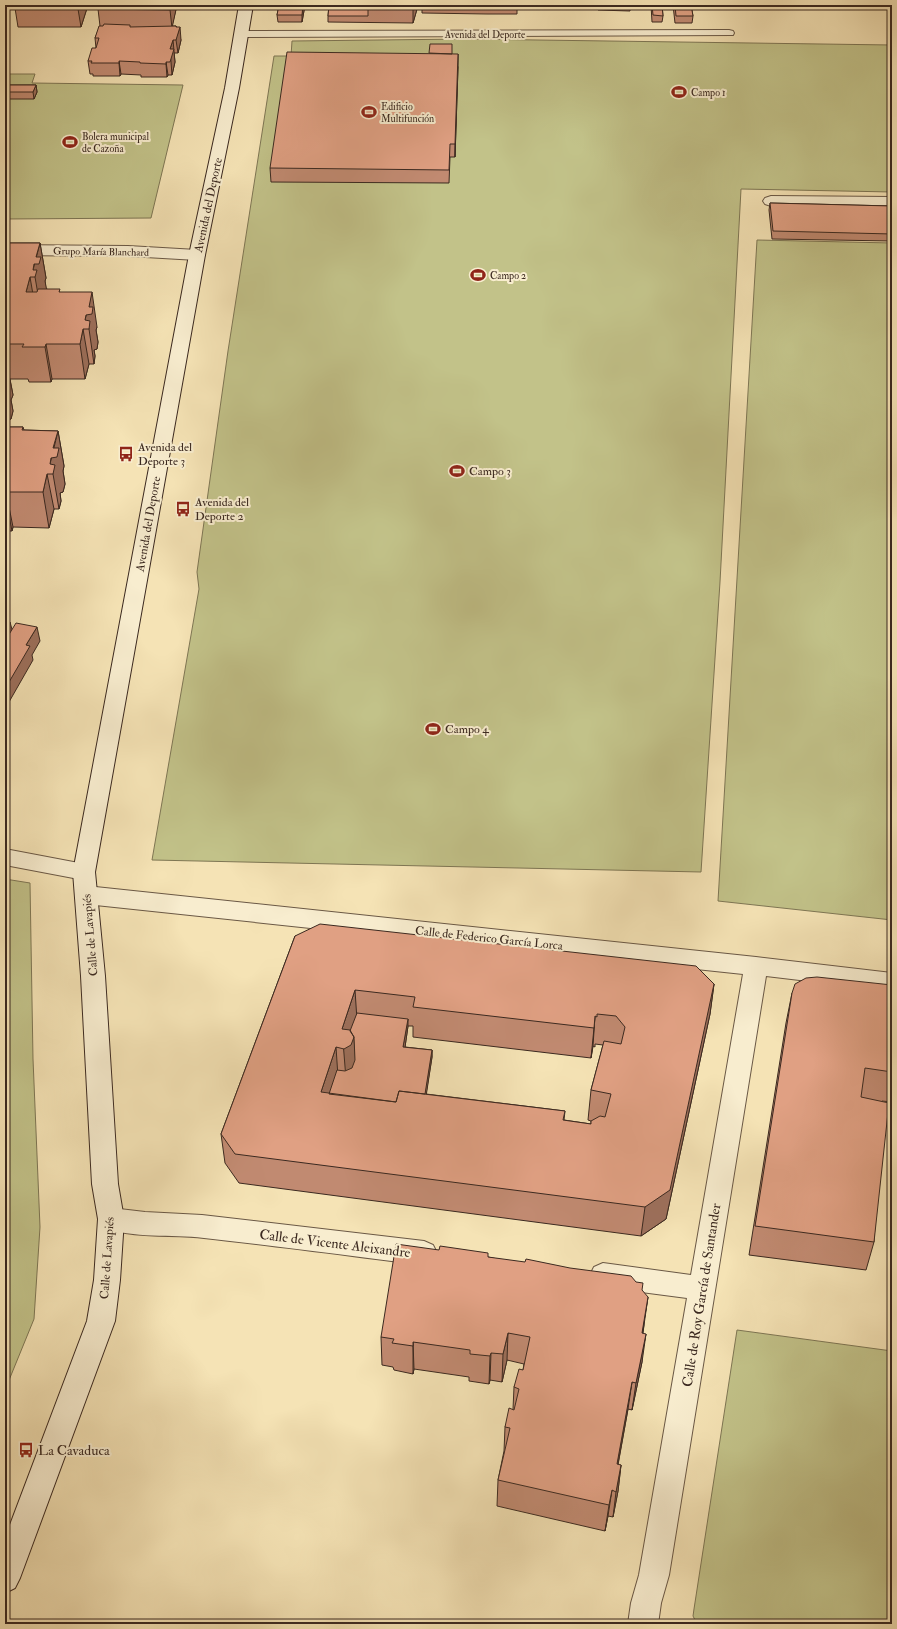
<svg xmlns="http://www.w3.org/2000/svg" width="897" height="1629" viewBox="0 0 897 1629" font-family="'IM FELL Double Pica',serif">
  <style>
    .green { fill: #c2c289; stroke: #7e7654 }
    .lines { fill: none; stroke-linecap: round; stroke-linejoin: round }
    .lane-casing { stroke: #6a5845; stroke-width: 2 }
    .street-casing { stroke: #6a5845; stroke-width: 2 }
    .secondary-casing { stroke: #3b2920; stroke-width: 2 }
    .lane { fill: #f8edcf; fill-rule: evenodd }
    .street { fill: #f8edcf; fill-rule: evenodd }
    .secondary { fill: #f8edcf; fill-rule: evenodd }
    .wall { fill: #c18a71; stroke: #3b2920; fill-rule: evenodd }
    .shaded-wall { fill: #9d705c; stroke: #3b2920 }
    .building { fill: #e0a083; stroke: #3b2920; fill-rule: evenodd }
    .labels { text-anchor: middle; stroke-width: 4; stroke-linejoin: round; paint-order: stroke }
    .far-street-label { font-size: 10px; fill: #3b2920; stroke: #f8edcf }
    .far-poi-label { font-size: 10px; fill: #3b2920; stroke: #f8edcf; text-anchor: start }
    .street-label { font-size: 12px; fill: #3b2920; stroke: #f8edcf }
    .poi-label { font-size: 12px; fill: #3b2920; stroke: #f8edcf; text-anchor: start }
    .near-street-label { font-size: 14px; fill: #3b2920; stroke: #f8edcf }
    .near-poi-label { font-size: 14px; fill: #3b2920; stroke: #f8edcf; text-anchor: start }
  </style>
  <rect width="100%" height="100%" fill="#f5e3b5"/>
  <filter id="stains"><feTurbulence type="fractalNoise" baseFrequency=".005" numOctaves="4"/><feColorMatrix values="0 0 0 0 .2 0 0 0 0 .09 0 0 0 0 .02 0 0 0 .5 -.17"/></filter>
  <radialGradient id="worn" r=".72"><stop offset=".6" stop-color="#630" stop-opacity="0"/><stop offset="1" stop-color="#630" stop-opacity=".3"/></radialGradient>
  <path class="green" d="M465 39 892 45V192L741 189 720 582 701 872 152 860 199 589 197 572 228 351 274 56H291L292 41Z
    M5 74H35L32 83 183 85 151 218 5 219Z
    M757 240 892 243V920L718 901Z
    M5 879 30 883 33 1059 40 1227 34 1319 5 1390Z
    M737 1330 892 1351V1624H697L693 1616 694 1609Z"/>
  <g class="lines">
    <g class="lane-casing">
      <path id="lane" d="M729 30 733 31 734 33 733 35 242 37 237 34 242 31Z"/>
    </g>
    <g class="street-casing">
      <path id="street" d="M771 196 892 197V207L771 206 765 204 763 201 765 198Z
        M5 245 128 246 197 250 203 252 205 255 203 258 197 260 128 256 5 255Z
        M5 849 84 864 92 866 95 872 92 878 84 880 5 865Z
        M86 886 756 957 892 973V991L766 976 669 1575 661 1603 658 1624H628L631 1603 639 1575 687 1298 603 1287 594 1283 590 1275 594 1267 603 1263 691 1275 743 974 86 904 78 901 75 895 78 889Z
        M111 1208 145 1212 202 1215 424 1241 433 1245 437 1253 433 1261 424 1265C351 1256 277 1246 204 1238 171 1234 134 1239 102 1227L98 1219 102 1211Z"/>
    </g>
    <g class="secondary-casing">
      <path id="secondary" d="M239 5H253L239 88 205 255 95 872 105 976 118 1184 124 1219 120 1280 115 1321 20 1578 15 1588 5 1593V1538L87 1321 94 1280 98 1219 92 1184 81 976 73 872 189 255 225 88Z"/>
    </g>
    <use href="#lane" class="lane"/>
    <use href="#street" class="street"/>
    <use href="#secondary" class="secondary"/>
  </g>
  <path class="wall" d="M88 5 81 27H18L15 8Z
    M99 5H177L172 26H176L181 40 178 53H174L175 62 172 75H168L167 77H141V75L121 74 120 76H93V74H90L88 61 96 48 95 38 100 26 98 9Z
    M279 5H305L302 22H278L277 15Z
    M329 5H417V9L413 23 328 22V16Z
    M422 5H517V14H487L422 13Z
    M540 5H573L572 9 540 8Z
    M597 5H630V11L598 10Z
    M651 5H662L663 16 662 22H652Z
    M673 5H691L693 16 692 23H675Z
    M452 54 458 67 455 157H450L449 183 271 182 270 168Z
    M5 85H36L37 92 34 99H5Z
    M770 203 892 206V241L772 239 769 210Z
    M5 240 9 243H40L46 278 45 281 46 289 60 292 97 327 96 330 98 342 97 349 94 350 95 356 94 364H89L85 379H52L51 382H29L28 379H10L13 395 11 400 13 411 11 419 8 420 9 427H23L24 430 58 431 64 466 63 471 65 484 63 492 60 493 61 501 59 509H54L49 528 13 527 12 531H5Z
    M295 936 714 984 710 1014 666 1219 641 1236 239 1183 225 1163 221 1134ZM408 1026H413V1037L591 1058 593 1046 595 1047V1044L603 1045 591 1090 588 1120 591 1121V1124L564 1120 565 1111 426 1094 432 1057V1050L405 1047Z
    M892 985V1102L882 1101 874 1242 866 1270 749 1255 786 1023 792 993Z
    M488 1257 642 1290 644 1325 643 1333 642 1362 632 1410 628 1409 618 1465H621L618 1491 613 1517 608 1516 605 1531 497 1506 498 1480 504 1451 505 1427 513 1409 514 1387 523 1370 524 1364 507 1360 502 1382 490 1380 489 1384 469 1381V1377L414 1369 413 1374 394 1370 393 1367 382 1365 381 1337Z"/>
  <path class="shaded-wall" d="M80 5H88L81 27 78 9Z
    M171 5H177L172 28 170 10Z
    M303 5H305L302 22V15Z
    M413 5H417V9L413 23Z
    M176 26 177 36 180 27 181 40 178 53 176 40Z
    M173 40 175 62 172 75 170 49Z
    M458 54V67L455 157V144Z
    M119 61 121 74 120 76 119 63Z
    M166 62 168 75 167 77 166 64Z
    M36 85 37 92 34 99 33 92Z
    M40 243 46 278 45 281 47 292 41 312 35 277 33 270Z
    M30 277 36 312 26 292Z
    M92 292 97 327 96 330 98 342 97 349 94 350 95 356 94 364 89 329 85 320Z
    M83 329 89 364 85 379 80 344Z
    M46 344 52 379 51 382 45 347Z
    M6 360 13 395 11 400 13 411 11 419 8 420 9 427 7 435 5 425V363Z
    M58 431 64 466 63 471 65 484 63 492 60 493 61 501 59 509 53 474 50 464Z
    M47 474 54 509 49 528 43 492Z
    M6 492 13 527 12 531 5 495Z
    M10 622 14 637 5 652V632Z
    M37 627 40 641 32 655 33 660 5 709V689L26 645Z
    M714 984 710 1014 666 1219 641 1236 645 1207Z
    M355 990 357 1020 354 1037 356 1067 346 1079 342 1029Z
    M595 1016 593 1046 591 1058 594 1028Z
    M408 1019V1026L404 1054 403 1047Z
    M336 1047 338 1077 325 1115 321 1092Z
    M432 1050V1057L422 1123 421 1116Z
    M648 1297 644 1325 638 1361 642 1333Z
    M508 1333 507 1360 502 1382 503 1354Z
    M646 1334 642 1362 632 1410 636 1383Z
    M413 1342 414 1369 413 1374Z
    M491 1353 490 1380 489 1384 490 1356Z
    M632 1382 628 1409 613 1491 617 1464Z
    M621 1465 618 1491 613 1517 616 1492Z
    M612 1490 608 1516 605 1531 609 1505Z"/>
  <path class="building" d="M16 5H80L78 9 15 8Z
    M99 5H171L170 10 98 9Z
    M279 5H303L302 15H277Z
    M329 5H368V16H328Z
    M422 5H487V7H422Z
    M652 5H662L663 16 653 15Z
    M675 5H691L693 16H676Z
    M104 24 130 25V27L176 26V27H180L176 40H173L170 49H174L170 62H166V64L140 63V62L119 61V63H91L92 61H88L92 48H96L99 38H95L99 26H103Z
    M430 44H452V54L429 53Z
    M287 52 458 54 455 144H450L449 170 270 168Z
    M5 85H36L33 92H5Z
    M770 203 892 206V234L773 231Z
    M5 240H9L8 243H40L36 257H41L39 264H34L33 270H37L35 277H30L26 292H37L38 289H60L59 292H92L89 307H93L92 314 86 315 85 320 90 321 89 329H83L80 344H46L45 347H22L24 344H5Z
    M5 427H23L22 430 58 431 53 448H59L57 457 51 458 50 464 55 465 53 474H47L43 492H6L5 495Z
    M5 621 10 622 5 632Z
    M16 623 37 627 26 645 30 646 5 689V641Z
    M320 924 696 966 714 984 670 1190 645 1207 235 1154 221 1134 295 936ZM355 990 415 997 413 1007 594 1028 595 1016 597 1017V1014L616 1016 625 1027 621 1044 604 1041 591 1090 611 1094 605 1117 600 1116 591 1121V1124L563 1120 565 1111 399 1091 396 1102 321 1092 336 1047 344 1049 351 1045 354 1037 350 1030 342 1029Z
    M817 977 892 985V1072L865 1068 861 1097 889 1103 874 1242 755 1226 792 993 795 984 806 978Z
    M357 1013 408 1019 403 1047 432 1050 425 1094 399 1091 396 1102 329 1094 337 1070 345 1071 352 1068 355 1060 354 1037 350 1031Z
    M396 1244 439 1250 440 1246 488 1253V1257L525 1262 526 1259 570 1268 631 1276 636 1282 643 1283 642 1290 648 1297 642 1333 646 1334 636 1383 632 1382 617 1464 621 1465 616 1492 612 1490 609 1505 498 1480 510 1428 505 1427 509 1408 514 1410 519 1389 514 1387 519 1369 523 1370 530 1337 508 1333 503 1354 491 1353 490 1356 470 1354V1350L413 1342V1346L392 1343 394 1339 381 1337Z"/>
  <defs>
    <g id="stadium-bare" transform="scale(1.2)"><path d="M0-5a6.5 5 0 1 0 0 10a6.5 5 0 1 0 0-10ZM-3.5-1.8h7v3.6h-7Z" fill="#8f2418" stroke="#f8edcf" stroke-width="2.5" paint-order="stroke"/></g>
    <g id="bus-bare" transform="scale(1.2)"><path d="M-5-6H5V4H4V6H2V4H-2V6H-4V4H-5ZM-3.5-4V0h7V-4ZM-3.5 1.2v1.5H-2V1.2ZM2 1.2v1.5H3.5V1.2Z" fill="#8f2418" stroke="#f8edcf" stroke-width="2.5" paint-order="stroke"/></g>
  </defs>
  <g fill-rule="evenodd">
    <use href="#stadium-bare" x="679" y="92"/>
    <use href="#stadium-bare" x="369" y="112"/>
    <use href="#stadium-bare" x="70" y="142"/>
    <use href="#stadium-bare" x="478" y="275"/>
    <use href="#bus-bare" x="126" y="454"/>
    <use href="#stadium-bare" x="457" y="471"/>
    <use href="#bus-bare" x="183" y="509"/>
    <use href="#stadium-bare" x="433" y="729"/>
    <use href="#bus-bare" x="26" y="1450"/>
  </g>
  <g class="labels">
    <g class="far-street-label">
      <text x="485" y="38">Avenida del Deporte</text>
      <text transform="translate(101 251) rotate(1)" y="4">Grupo María Blanchard</text>
    </g>
    <g class="far-poi-label">
      <text x="691" y="96">Campo 1</text>
      <text x="381" y="110">Edificio<tspan x="381" dy="12">Multifunción</tspan></text>
      <text x="82" y="140">Bolera municipal<tspan x="82" dy="12">de Cazoña</tspan></text>
      <text x="490" y="279">Campo 2</text>
    </g>
    <g class="street-label">
      <text transform="translate(208 205) rotate(-78)" y="4">Avenida del Deporte</text>
      <text transform="translate(148 524) rotate(-80)" y="4">Avenida del Deporte</text>
      <text transform="translate(90 935) rotate(-95)" y="4">Calle de Lavapiés</text>
      <text transform="translate(489 938) rotate(6)" y="4">Calle de Federico García Lorca</text>
      <text transform="translate(107 1258) rotate(-86)" y="4">Calle de Lavapiés</text>
    </g>
    <g class="poi-label">
      <text x="138" y="451">Avenida del<tspan x="138" dy="14">Deporte 3</tspan></text>
      <text x="469" y="475">Campo 3</text>
      <text x="195" y="506">Avenida del<tspan x="195" dy="14">Deporte 2</tspan></text>
      <text x="445" y="733">Campo 4</text>
    </g>
    <g class="near-street-label">
      <text transform="translate(335 1243) rotate(7)" y="5">Calle de Vicente Aleixandre</text>
      <text transform="translate(701 1295) rotate(-81)" y="5">Calle de Roy García de Santander</text>
    </g>
    <g class="near-poi-label">
      <text x="38" y="1455">La Cavaduca</text>
    </g>
  </g>
  <rect width="897" height="1629" fill="none" stroke="#f5e3b5" stroke-width="20"/>
  <rect x="6" y="6" width="885" height="1617" fill="none" stroke="#3b2920" stroke-width="2"/>
  <rect x="10" y="10" width="877" height="1609" fill="none" stroke="#3b2920"/>
  <rect width="100%" height="100%" filter="url(#stains)"/>
  <rect width="100%" height="100%" fill="url(#worn)"/>
</svg>
